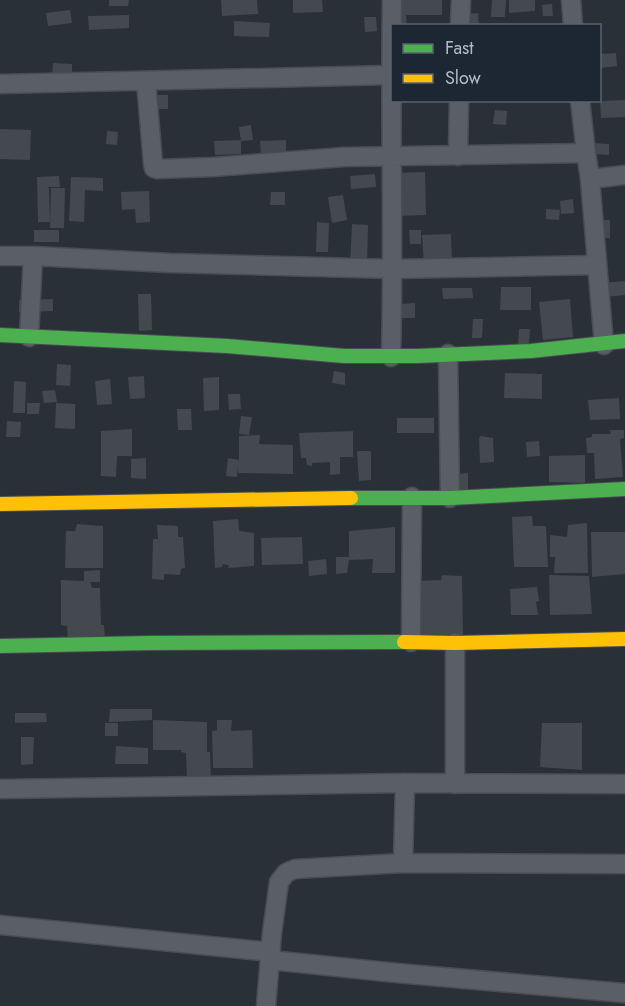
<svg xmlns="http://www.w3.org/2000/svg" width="625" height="1006" viewBox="0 0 625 1006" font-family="Jost,sans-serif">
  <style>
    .building { fill: #444950 }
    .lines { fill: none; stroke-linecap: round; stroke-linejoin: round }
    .street-casing { stroke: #484c53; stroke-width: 21 }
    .fast-casing { stroke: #484c53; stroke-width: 16 }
    .slow-casing { stroke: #484c53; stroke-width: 16 }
    .street { stroke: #5a5e66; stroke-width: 18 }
    .fast { stroke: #4caf50; stroke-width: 14 }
    .slow { stroke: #ffc107; stroke-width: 14 }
  </style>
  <rect width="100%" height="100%" fill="#2a3038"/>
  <path class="building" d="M109 0H129L128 6H109Z
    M221 0H257L258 14 222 16Z
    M293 0H322L323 12 293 13Z
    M393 0H442V15H406L407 26H394Z
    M492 0H506L505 17H491Z
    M509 0H535V11L509 13Z
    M552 4 553 16H543L542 5Z
    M70 10 72 23 48 26 46 13Z
    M478 13 479 25 467 26 466 14Z
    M129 15V28L89 30 88 16Z
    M364 17H376L377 31 365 32Z
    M234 21 270 23 269 37 234 36Z
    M616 53 617 66 600 68V54Z
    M53 63 72 64V77H52Z
    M156 95H168V109H156Z
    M625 100V117L601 118 600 101Z
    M495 110 507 111 506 125 493 124Z
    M251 125 253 140 241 141 239 127Z
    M0 129 31 130 30 160 0 159Z
    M107 131 118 132 117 145 106 144Z
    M241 140V154L215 155 214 141Z
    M286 140V155H261L260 141Z
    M591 143 609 144V155L591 154Z
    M425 172 426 215 394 216 393 173Z
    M375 174 376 187 351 189 350 176Z
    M59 176 60 187H47L49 188 50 222H38L37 177Z
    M71 177 103 178V191L85 190 84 222 69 221Z
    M51 188H65L64 228H50Z
    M149 191 150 222 136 223 135 209 122 210 121 192Z
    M271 192H285V205H270Z
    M343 195 347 220 332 223 328 197Z
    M573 199 574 213 561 214 560 201Z
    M546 209 560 210 559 220 546 219Z
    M598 220H610V238H599Z
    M317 222 329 223 328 252H316Z
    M352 224 368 225 367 267H350Z
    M34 230H59V242H34Z
    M409 230H421V244H410Z
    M451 234 452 263 424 264 422 235Z
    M625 281V295L605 297 603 283Z
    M501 287H531V310H500Z
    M442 288H472L473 298 443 299Z
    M138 294H151L152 330 139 331Z
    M53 299V311L19 312V300Z
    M570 299 573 337 543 340 539 302Z
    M415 303V318H400V304Z
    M473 319H483L482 338H472Z
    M519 329H530L529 345 518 344Z
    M57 364 71 365 70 386 56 385Z
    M334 371 345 373V385L332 383Z
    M505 373 542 374V399L504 398Z
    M144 376 145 398 130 399 128 377Z
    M219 377V410L204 411 203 378Z
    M110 379 112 404 97 405 95 381Z
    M14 381 26 382 25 413H13Z
    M55 390 57 402 44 403 42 391Z
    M228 394H240L241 409 229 410Z
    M619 398 620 419 590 420 588 400Z
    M27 403H40L39 414H27Z
    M56 403 75 404V429L55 428Z
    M177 409H191L192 430H178Z
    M241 416 252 417 249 435 239 434Z
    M397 418H434V433H397Z
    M7 421 21 422 20 437H6Z
    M132 429V456H117L116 477 101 476V431Z
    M610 430H624V438L620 439 623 477 595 479 594 453H587L586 438 592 437V434H611Z
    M353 431V457H340V474L330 475V462L312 463V466L307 465 306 458H301L299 433Z
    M260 435 259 444 293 445V474L238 473V465L237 477 226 476 228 458 239 460V436Z
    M481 436 493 438 494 462 480 463 479 438Z
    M539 441 540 456 527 457 526 442Z
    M357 451H371V480L359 481Z
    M585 455V483L549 482V456Z
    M146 458V479L131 478V459Z
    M468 473V490H453L452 477 459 474Z
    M532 516 533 526H546L548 567H514L512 517Z
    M238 519 239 531 254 533V566L228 568 229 565 223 564 222 567 215 568 213 521Z
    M587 523 588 573H554L555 557H550V535L567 537 568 525Z
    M77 524 103 526V568H65L66 531H75Z
    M157 525 178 526V537H183L185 568 181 569 180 575 164 574V580L152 579 153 539H158Z
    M395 527V573H372L373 559 349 560 347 573 336 574V557H349V531Z
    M591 532H625V574L592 577Z
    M302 537 303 564 262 565 261 538Z
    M326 559 327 574 309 576 308 561Z
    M100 570V582H90L92 588H100L101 625H104L105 640 68 641 67 626 61 625V580L84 581V571Z
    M442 575 462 576 463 636 419 638 415 581 441 580Z
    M549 575 589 576 592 614 550 615Z
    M537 587 539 601 536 602 538 615H511L510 589Z
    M110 709H152V720L109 722Z
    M15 713H46L47 722 15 723Z
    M153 720 207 722V752H210L211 779H187L186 753 181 752V750H153Z
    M217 720H232L231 731 252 730 253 768H213L212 731 217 730Z
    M105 723H118V736H105Z
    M542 723H582V770L540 767Z
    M21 737H34L33 764 21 765Z
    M116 746 148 748V764H115Z"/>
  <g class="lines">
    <g class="street-casing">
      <path id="street" d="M571 0 573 26
        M460 26 461 0
        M146 81 153 164 154 168 157 169 213 167 344 157 586 153
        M0 84 391 75
        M580 100 586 153 590 179 604 345
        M458 156 459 100
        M590 179 625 175
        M0 256H33L170 263 393 269 597 265
        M29 337 33 256
        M448 354 450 498
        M391 357C394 238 390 119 392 0
        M411 642 412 497
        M455 784V643
        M0 789 405 783 625 784
        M403 863 405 783
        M0 925 271 952
        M270 960 397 973 625 993
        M266 1006 272 933 279 882 286 873 295 869 403 863 625 864"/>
    </g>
    <g class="fast-casing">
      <path id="fast" d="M0 335 227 346 344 356H418L531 351 625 341
        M351 498H450L625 489
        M0 646 150 643 404 642"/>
    </g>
    <g class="slow-casing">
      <path id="slow" d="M0 504 351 498
        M404 642 455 643 625 639"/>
    </g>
    <use href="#street" class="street"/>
    <use href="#fast" class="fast"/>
    <use href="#slow" class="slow"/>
  </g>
  <rect x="391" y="24" width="210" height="78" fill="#1d2633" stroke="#59626f" stroke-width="1.5"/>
  <rect x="403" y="44" width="30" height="9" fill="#4caf50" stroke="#59626f" stroke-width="1.5"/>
  <text x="445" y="54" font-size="18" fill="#b4bcc9">Fast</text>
  <rect x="403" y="74" width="30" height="9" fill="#ffc107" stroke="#59626f" stroke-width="1.5"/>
  <text x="445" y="84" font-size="18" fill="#b4bcc9">Slow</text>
</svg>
